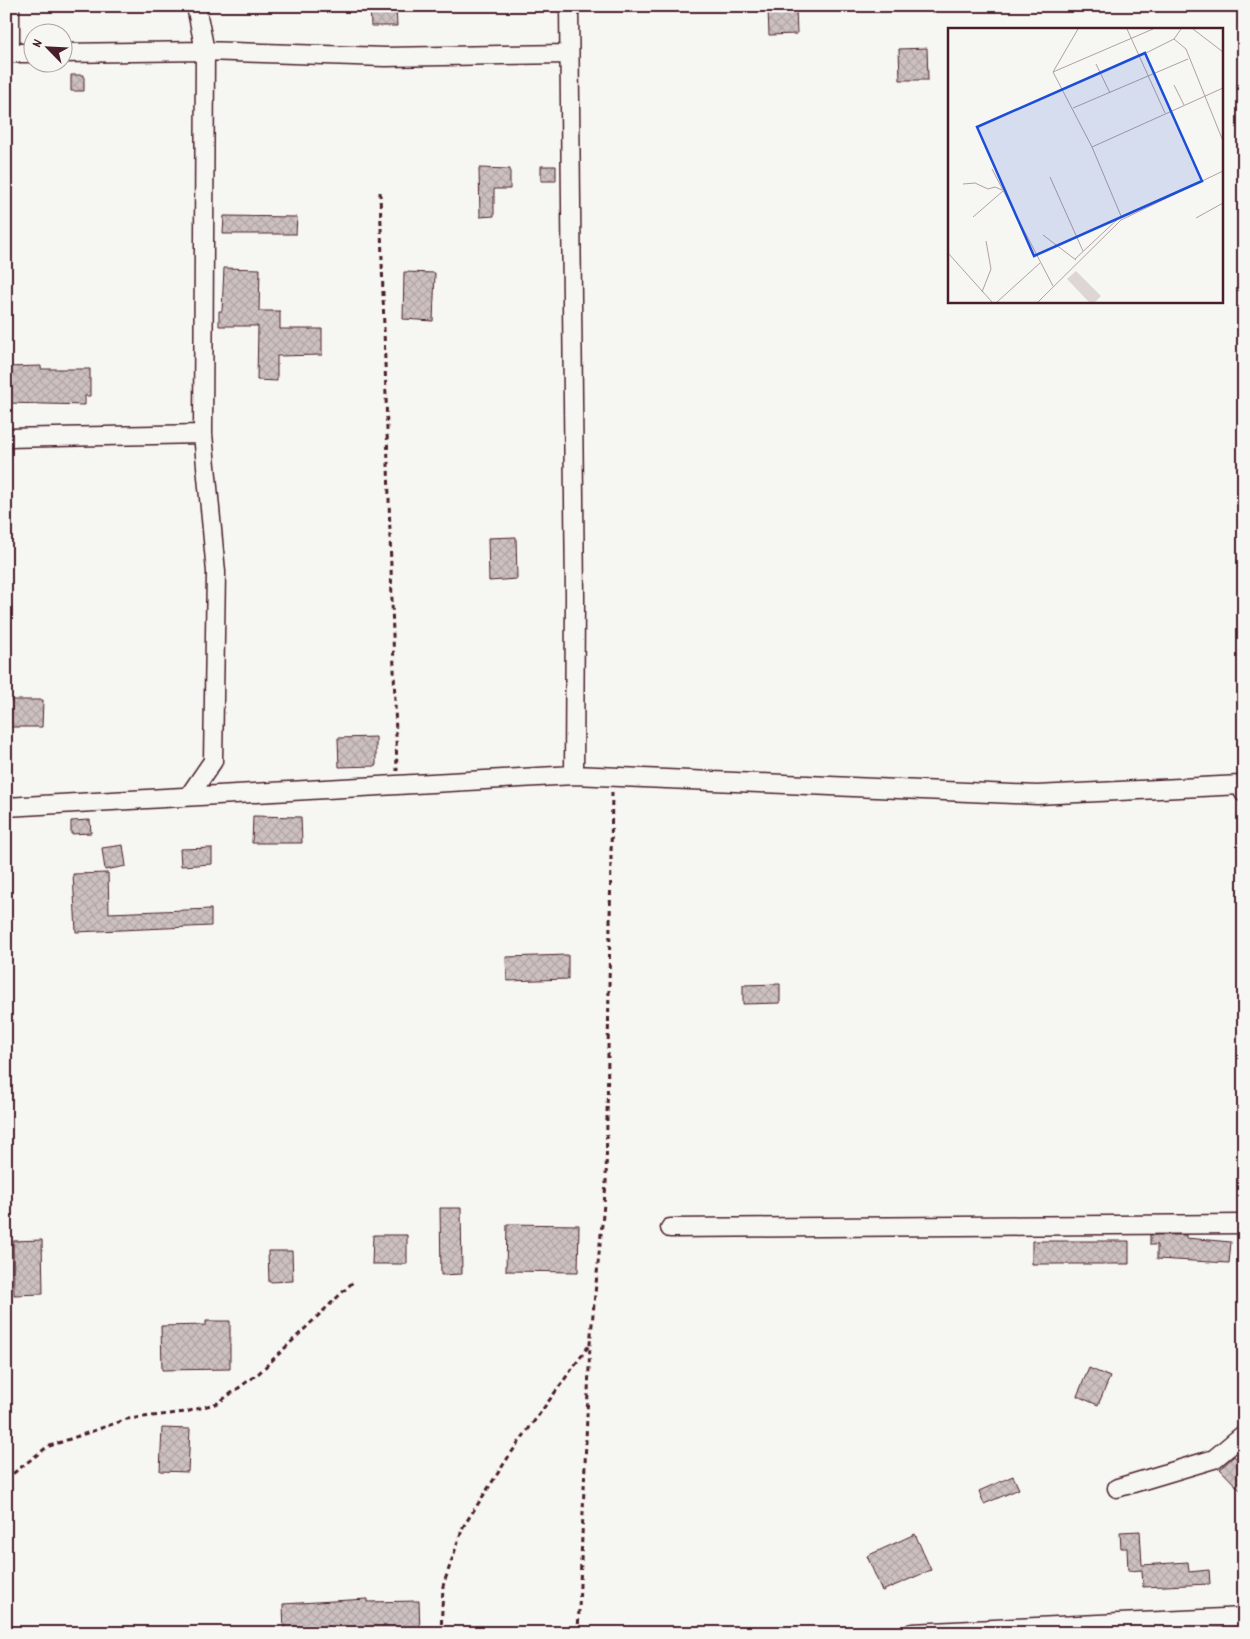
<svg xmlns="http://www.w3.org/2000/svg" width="1250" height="1639" viewBox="0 0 1250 1639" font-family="Dekko,sans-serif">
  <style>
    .building { fill: url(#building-cross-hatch); stroke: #4a1f2b }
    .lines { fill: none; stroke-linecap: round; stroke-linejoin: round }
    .street-casing { stroke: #4a1f2b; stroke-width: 21 }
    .path { stroke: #4a1f2b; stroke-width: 3; stroke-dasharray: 5 4; stroke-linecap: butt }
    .street { stroke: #f6f6f2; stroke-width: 18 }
    .inset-road { fill: none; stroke: #b1a0a2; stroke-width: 1 }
    .view { fill: #1d4ed8; fill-opacity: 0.15; stroke: #1d4ed8; stroke-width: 2.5 }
    .inset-edge { fill: none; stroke: #4a1f2b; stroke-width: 2.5 }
  </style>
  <defs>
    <pattern id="building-cross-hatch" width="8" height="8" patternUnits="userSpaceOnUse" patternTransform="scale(1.25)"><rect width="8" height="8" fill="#ccc1c0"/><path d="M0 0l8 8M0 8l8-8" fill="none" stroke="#b1a5a5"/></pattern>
  </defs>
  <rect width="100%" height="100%" fill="#f6f6f2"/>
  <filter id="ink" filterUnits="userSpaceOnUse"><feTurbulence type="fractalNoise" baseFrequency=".02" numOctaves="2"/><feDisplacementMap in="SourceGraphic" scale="10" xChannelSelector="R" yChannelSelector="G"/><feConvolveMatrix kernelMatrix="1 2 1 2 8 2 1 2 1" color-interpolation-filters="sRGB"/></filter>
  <g filter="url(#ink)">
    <path class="building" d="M370 6H396L397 26H371Z
      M796 7 797 34 769 35 768 9Z
      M927 48 928 80H900L899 49Z
      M71 75H84V91H71Z
      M541 166H556V181H541Z
      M479 168 510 169V189H494V216L480 217Z
      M224 216 297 217 296 234H223Z
      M224 268 260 269 259 311H280V329H322V355L277 356V381L257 380 258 326H219V311H222Z
      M404 272 435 273 433 321 403 319Z
      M41 366V369H90V396H85V405L7 403 6 367Z
      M516 537 517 579 489 581 488 538Z
      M6 700H43L42 727H6Z
      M376 737V766L339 767 338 738Z
      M253 816 301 817 302 843H252Z
      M90 820 91 833 71 834V821Z
      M123 845 126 866 105 870 102 848Z
      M212 848V864L181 866 180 849Z
      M108 873 109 913 211 909V926L76 932 73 874Z
      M568 955V979L507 981 506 957Z
      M780 984V1003L743 1004V985Z
      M440 1208H461L462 1274 441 1275Z
      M507 1224 579 1225 578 1272 506 1271Z
      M373 1235H407V1264H372Z
      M1150 1235H1186V1238L1231 1242 1229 1263 1157 1259V1245H1150Z
      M42 1240 43 1294 14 1295 13 1241Z
      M1032 1241H1129V1264H1032Z
      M268 1251H292L293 1281 269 1282Z
      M206 1321H230V1369L162 1370 161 1326 206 1325Z
      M1089 1368 1110 1377 1098 1405 1077 1396Z
      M162 1428 190 1429 188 1472 160 1471Z
      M1234 1456 1244 1466V1494L1220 1469Z
      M1013 1476 1019 1489 984 1504 979 1491Z
      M1140 1531 1142 1565 1188 1562 1189 1572 1209 1570 1210 1584 1143 1587 1142 1570 1128 1571 1127 1548H1121L1120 1532Z
      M915 1534 931 1570 882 1591 867 1556Z
      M367 1599V1602L419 1601 420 1633H284L283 1604Z"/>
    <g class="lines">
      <g class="street-casing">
        <path id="street" d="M569 6 575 597 574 775
          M6 53H32
          M10 53V6
          M62 53 205 51 385 57 569 54
          M6 438 203 434
          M189 796 213 761 216 572 203 434 205 51 196 6
          M6 807 574 775 1037 795 1241 785 1244 793
          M670 1228 1244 1224
          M1117 1488 1214 1459 1244 1434
          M912 1633 1244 1617"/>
      </g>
      <path class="path" d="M380 192 397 771
        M6 1479 47 1447 127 1419 186 1412 218 1403 259 1373 354 1281
        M441 1633 443 1586 463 1527 509 1456 590 1344
        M578 1633 590 1344 606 1184 612 791"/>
      <use href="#street" class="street"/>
    </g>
  </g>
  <g transform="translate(948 28)">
    <rect width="275" height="275" fill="#f6f6f2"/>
    <path d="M128 243 153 268 147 274H141L119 251Z" fill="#ddd6d5"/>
    <path class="inset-road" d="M179 1 217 85M245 1 275 24M226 11 238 21 275 113M192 28 226 11 233 1M148 36 162 65M105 44 144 119 173 188 127 231M105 44 205 1M105 44 130 1M226 57 236 77M125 80 240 31M144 119 275 60M44 141 105 258M102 149 135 223M15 156 27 155 40 161 47 159 54 162M25 189 55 163M248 190 275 175M95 207 128 232M0 225 44 274M34 264 43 241 38 213M49 274 92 235M90 274 173 192 275 143"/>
    <path class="view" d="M197 25 254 153 86 228 29 99Z"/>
    <rect width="275" height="275" class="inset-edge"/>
  </g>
  <rect width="1250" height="1639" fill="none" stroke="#f6f6f2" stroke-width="25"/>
  <rect x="12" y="12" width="1225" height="1614" fill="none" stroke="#4a1f2b" stroke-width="2" filter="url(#ink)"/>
  <g transform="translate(48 48) rotate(294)"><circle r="24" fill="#f6f6f2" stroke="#b1a0a2"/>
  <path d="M0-4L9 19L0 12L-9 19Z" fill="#4a1f2b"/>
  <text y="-8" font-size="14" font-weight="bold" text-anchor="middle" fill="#4a1f2b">N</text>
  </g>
</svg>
